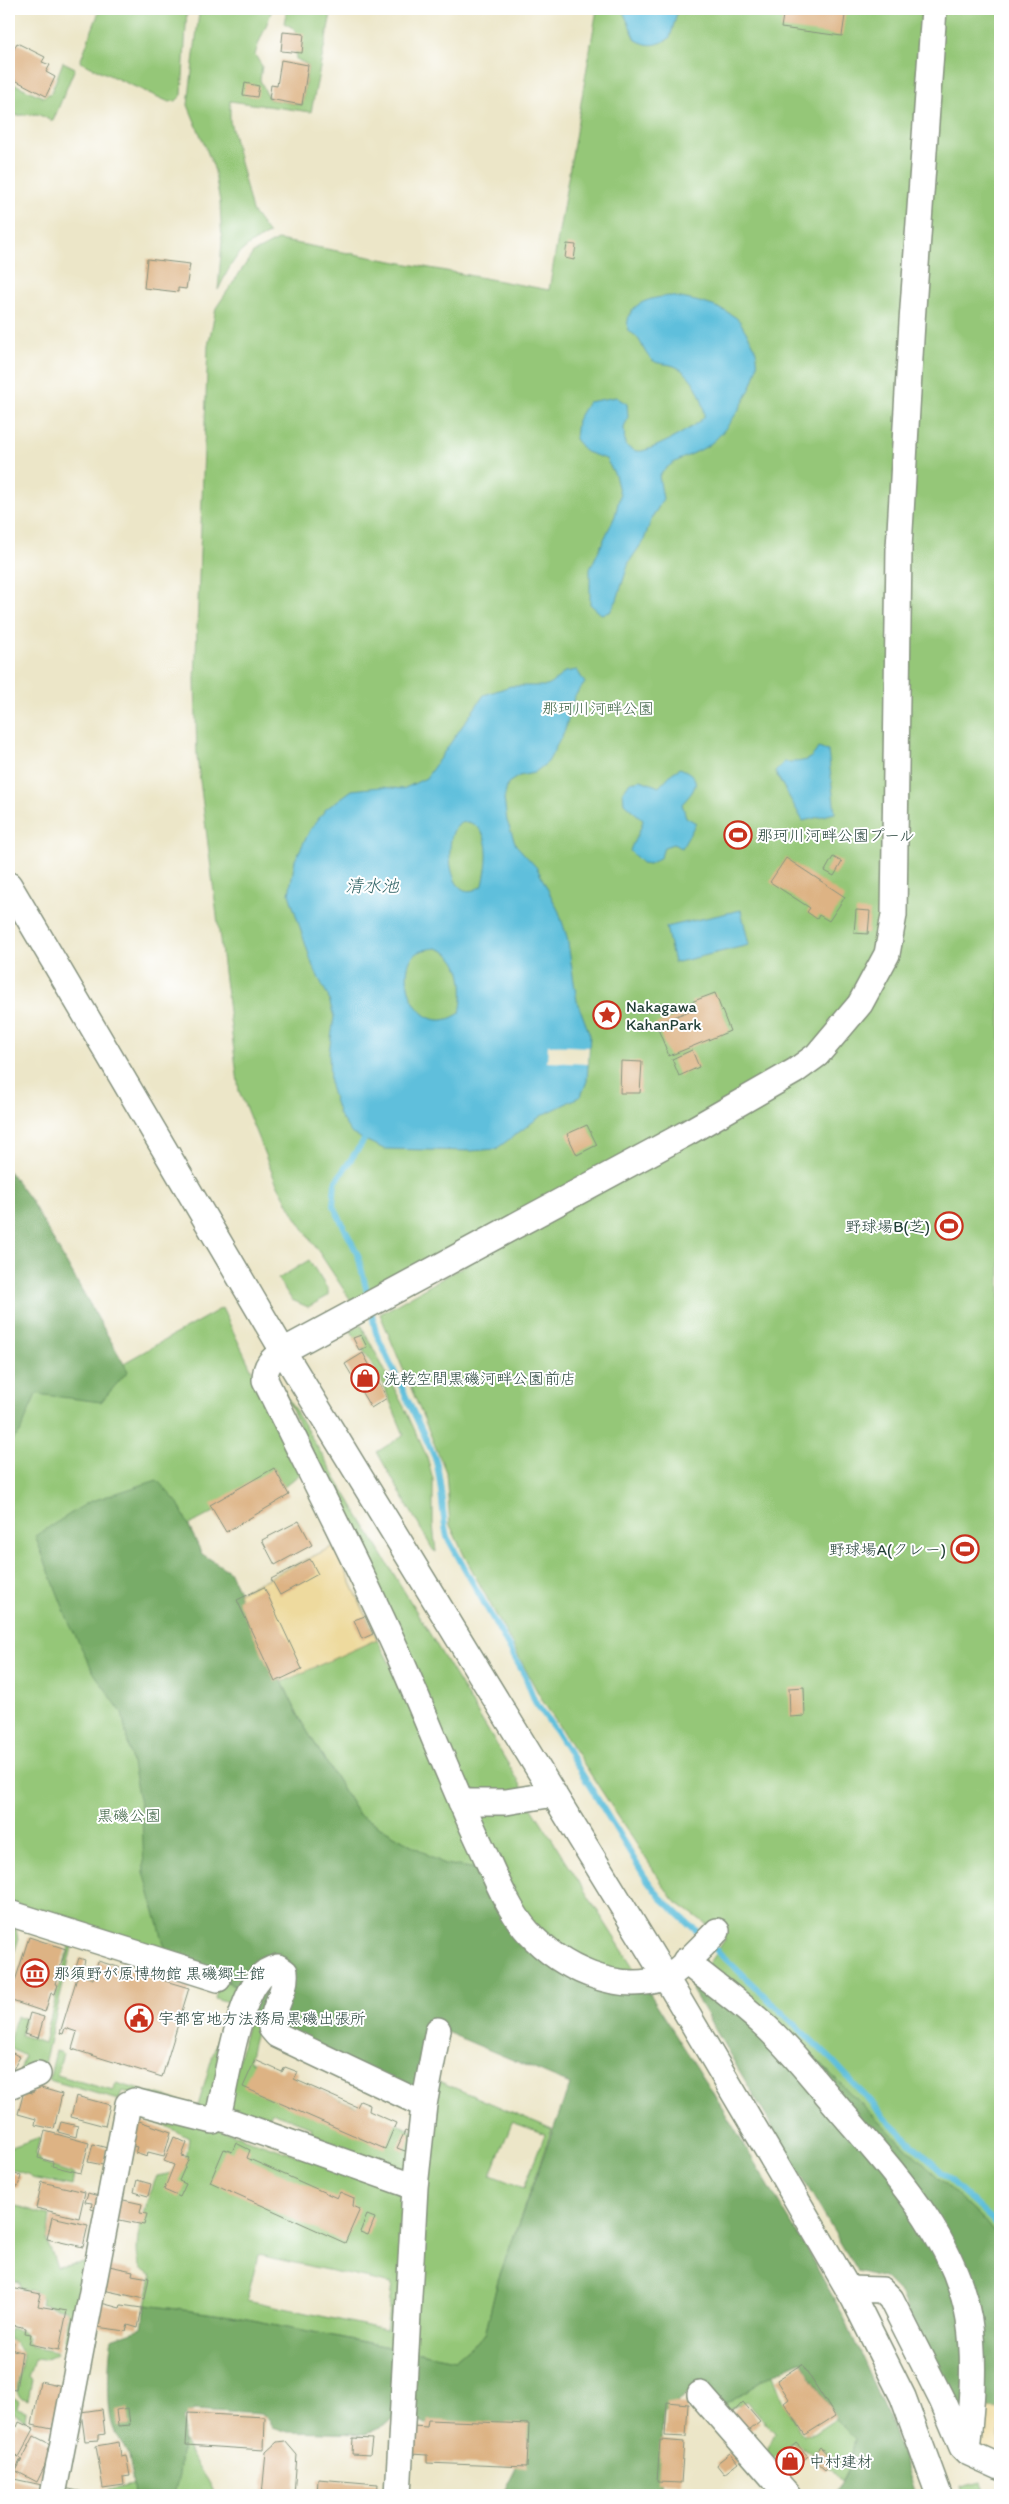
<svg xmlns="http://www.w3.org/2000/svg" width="1009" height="2504" viewBox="0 0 1009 2504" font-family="Itim,'Klee One',sans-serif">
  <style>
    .green { fill: #95c778; stroke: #5a8256; fill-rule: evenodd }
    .forest { fill: #78ac68; stroke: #4c744e }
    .sand { fill: #eeda9e; stroke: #868c69 }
    .water { fill: #5ebfdc; stroke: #3e7e88; fill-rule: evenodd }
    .pier { fill: #ece6c8 }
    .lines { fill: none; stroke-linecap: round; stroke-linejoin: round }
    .stream { stroke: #5ebfdc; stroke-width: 6 }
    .building { fill: #ddb384 }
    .minor-casing { stroke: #86927e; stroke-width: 28 }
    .minor { stroke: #fff; stroke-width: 25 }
    .labels { text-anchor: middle; stroke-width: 4; stroke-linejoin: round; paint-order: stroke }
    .park-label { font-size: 16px; fill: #426648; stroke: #fff }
    .poi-label { font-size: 16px; fill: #1f3d34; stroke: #fff; text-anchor: start }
    .water-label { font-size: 18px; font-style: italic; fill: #326466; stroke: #fff }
  </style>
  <rect width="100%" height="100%" fill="#fff"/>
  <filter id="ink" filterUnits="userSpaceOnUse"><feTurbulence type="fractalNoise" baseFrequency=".02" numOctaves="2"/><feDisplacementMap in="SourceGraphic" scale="10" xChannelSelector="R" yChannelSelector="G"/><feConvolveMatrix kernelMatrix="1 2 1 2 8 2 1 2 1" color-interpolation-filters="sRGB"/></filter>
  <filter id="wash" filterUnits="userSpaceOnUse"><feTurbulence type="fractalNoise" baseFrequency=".0096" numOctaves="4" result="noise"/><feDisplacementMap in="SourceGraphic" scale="20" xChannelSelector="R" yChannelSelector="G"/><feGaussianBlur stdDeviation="1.12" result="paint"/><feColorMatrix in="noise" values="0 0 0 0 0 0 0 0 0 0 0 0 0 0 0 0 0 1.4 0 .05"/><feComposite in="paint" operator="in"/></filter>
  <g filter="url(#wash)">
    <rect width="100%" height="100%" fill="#ece6c8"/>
    <path class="green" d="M100 9H187L182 95 176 101 169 102 80 62Z
      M202 9H272C268 25 259 38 255 55L262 66 260 80 269 99 302 105 308 65 296 59 295 29 284 23 287 9H332L311 112 230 101V121L252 211 269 234C238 248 233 260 218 290L222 242 220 202 214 168 188 105 199 13Z
      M597 9H1000V2236L892 2134 794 2038 708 1964 726 1938 673 1900 542 1700 464 1555 450 1525 446 1472 380 1314 471 1262 352 1302 295 1216 275 1180 239 1091 197 757 195 680 208 346 216 308 253 253 278 240 549 290Z
      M63 62 75 68 53 121 37 114 9 116V76L12 83 43 97 51 93Z
      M9 1220 113 1369 222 1308 301 1473 284 1487 274 1468 214 1512 174 1533 227 1970 9 1903Z
      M309 1260 328 1290V1296L308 1307 292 1300 278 1279Z
      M361 1325 406 1411 427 1457 433 1479V1525L436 1552 433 1550 377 1452 404 1435 380 1377 351 1331Z
      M283 1390 525 1792 466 1790Z
      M377 1639 407 1696 443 1785 531 1806 640 1978 570 1959 478 1869 444 1864 358 1814 301 1721 282 1682Z
      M9 1927 16 1929 18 1941 9 1969Z
      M63 1940 73 1943 44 2064 20 2073 24 2056 12 2049 9 2043 16 2017 25 2018 21 2035 44 2043 69 1946 62 1943Z
      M220 1979 239 1987 214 2108 201 2112 122 2091 119 2100 49 2080 56 2051 63 2053 57 2075 113 2091 116 2083 198 2106 228 2002 215 1998Z
      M252 2006 259 2020 249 2060 415 2132 409 2175 309 2139 312 2127 272 2112 266 2123 234 2112 228 2103Z
      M436 2080 552 2129 498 2280 485 2334 455 2360 410 2351ZM512 2122 545 2134 524 2188 491 2175Z
      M143 2109 220 2130 373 2181 407 2198 400 2349 237 2317 146 2305 152 2276C148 2273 142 2271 140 2266 130 2244 148 2197 157 2176L178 2172 187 2153 189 2138 164 2125 140 2118ZM258 2255 392 2284 386 2330 247 2300Z
      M40 2137 36 2154 41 2163 74 2174 72 2186 31 2178 27 2174 9 2169V2148Z
      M9 2204C24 2207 36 2213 50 2215L47 2241 57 2267 91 2262 71 2343 64 2340 68 2315 65 2309 41 2304 42 2298 36 2292 20 2288 19 2282 9 2280V2251L12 2249 9 2244Z
      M9 2328 21 2331 28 2337 27 2342 32 2347 56 2352 57 2354 44 2360 34 2359 28 2377 32 2380 28 2400 20 2397 17 2391 23 2354 12 2340H9Z
      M773 2374 780 2394 802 2435 813 2434 837 2418 855 2438 850 2466 841 2481C828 2465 812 2451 792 2442L772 2460 767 2450 775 2433 747 2401 727 2411 722 2406Z
      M9 2396 19 2401 17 2408 26 2411 25 2420 9 2410Z
      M182 2438C189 2459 208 2474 215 2495H173L179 2472Z
      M981 2482 986 2495H964L961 2487Z
      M133 2485 134 2495H96L104 2491Z"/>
    <path class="forest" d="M9 1171 31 1201 128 1371 101 1402 36 1394 20 1433 9 1443Z
      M157 1480 178 1503 202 1554 229 1571 301 1721 358 1814 444 1864 478 1869 506 1889 535 1931 570 1959 640 1978 713 2093 804 2245 843 2315 894 2431 915 2495H834L850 2466 855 2438 838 2421 801 2361 773 2374 722 2406 700 2386 663 2413 660 2495H502L521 2457 520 2428 425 2424 408 2415 397 2414 384 2426 366 2434 288 2432 273 2427 269 2419 260 2414 195 2410 184 2418 179 2475 174 2495H134C132 2482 132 2466 128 2453 125 2445 117 2438 114 2430 106 2413 108 2357 112 2338L142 2328 146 2305 237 2317 455 2360 485 2334 498 2280 570 2084 444 2031 420 2096 260 2020 244 1991 239 1987 167 1955 144 1872 142 1815 122 1713 94 1673 70 1625 35 1536 89 1502Z
      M708 1964 794 2038 892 2134 1000 2236V2409L953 2407 901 2295 884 2278 857 2271 689 1985Z"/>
    <path class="sand" d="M334 1546 377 1639 282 1682 238 1593Z
      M979 2408 1000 2409V2459L976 2447Z"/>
    <path class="water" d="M622 9H678L670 38C657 46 649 47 636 40Z
      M670 296C691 300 717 304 735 317 740 320 743 327 746 332 751 339 756 348 757 357 761 380 732 424 715 440 698 456 672 457 659 476L663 499 651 520 644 540 629 562 617 600 610 612 601 614 590 604V569L615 516 620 495 615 475 606 459 586 452 575 439 577 420 588 402 616 397 627 404 628 417 624 428 625 445C630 449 635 452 642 451 659 447 692 429 704 417 705 398 691 370 671 365 663 363 656 365 649 357 641 348 642 337 628 331 624 304 648 298 670 296Z
      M577 670 585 683 574 697 565 730 548 762 534 773 519 776 508 783 504 799 507 821 516 845 537 868 559 912 567 937 577 1001 590 1035 587 1081 581 1096 541 1116 496 1149 471 1151 384 1149 352 1134 339 1115 330 1086 329 1053 334 1017 328 996 313 967 289 894 295 860 310 830 326 809 352 790 380 787 403 789 426 778 484 695 511 686H548L565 672ZM468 822C493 829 488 864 483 885 451 909 445 852 453 832 454 829 458 826 460 823ZM436 948C464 955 465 989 460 1013 417 1042 395 974 414 955 419 950 429 949 436 948Z
      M818 748 828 751 835 813 803 821 775 772 784 762C800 762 810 763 818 748Z
      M680 768C704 778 696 789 682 804L686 817 696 823 682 848 673 844 664 847 661 857 649 864 642 863 630 851C633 840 641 832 643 820L624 803 623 792 630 782 641 780 659 787 672 773Z
      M741 910 749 945 674 963 666 927Z"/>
    <path class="pier" d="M548 1045 589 1047 588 1064 547 1062Z"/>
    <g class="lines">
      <path class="stream" d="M364 1140 335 1183 333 1205 358 1255 369 1300
        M371 1310 376 1333 435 1458C443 1484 441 1511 447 1537L525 1676 535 1702 556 1731 645 1877 660 1897 703 1937
        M710 1944 833 2061 891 2124 1000 2227"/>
    </g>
    <g id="blocks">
      <path class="building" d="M784 9H846L842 36 781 28Z
        M283 32 304 34 302 53 281 51Z
        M17 43 45 57 42 62 50 65 46 72 55 77 46 96 9 77 12 71 9 69V59Z
        M281 60 308 65 302 105 269 99 271 85 277 86Z
        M245 83 259 86 257 97 243 95Z
        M567 244 576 245 574 260 565 258Z
        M147 259 190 264 186 289 178 288V292L144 288Z
        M833 857 842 862 834 876 825 871Z
        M786 858 845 897 829 921 819 915 817 919 807 912 810 908 770 882Z
        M856 910 870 911 868 934 854 933Z
        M715 993 730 1031 669 1056 656 1024 694 1009 691 1002Z
        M692 1050 699 1067 679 1076 672 1059Z
        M621 1061 642 1062 640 1093H620Z
        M587 1125 597 1145 577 1155 567 1134Z
        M361 1335 367 1347 359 1350 353 1338Z
        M363 1353 387 1398 371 1408 345 1364Z
        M274 1468 289 1495 226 1532 210 1505Z
        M299 1521 312 1545 275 1565 262 1540Z
        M310 1559 318 1574 280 1595 271 1579Z
        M264 1587 302 1669 275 1682 237 1600Z
        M365 1616 373 1634 362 1639 354 1620Z
        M804 1687 805 1716 790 1717 789 1688Z
        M29 1937 66 1949 55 1984 58 1985 55 1994 51 1993 45 2012 9 2000Z
        M79 1958 85 1960 81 1975 93 1979 98 1961 189 1988 162 2077 72 2049 77 2032 65 2028 63 2034 60 2033 80 1968 76 1967Z
        M30 2013 44 2017 38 2038 24 2034Z
        M9 2051 20 2057 9 2076Z
        M255 2060 282 2072 285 2067 298 2072 294 2079 357 2107 360 2101 370 2105 369 2111 396 2123 385 2149 243 2087Z
        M34 2086 62 2094 54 2129 35 2125 36 2119 18 2114 24 2091 33 2093Z
        M76 2096 110 2105 105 2126 71 2117Z
        M136 2120 171 2132 164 2156 148 2152 147 2157 135 2153 137 2147 129 2145Z
        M61 2122 78 2126 76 2137 58 2132Z
        M45 2131 89 2143 81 2173 52 2166 53 2162 38 2158Z
        M405 2131 412 2134 405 2151 397 2148Z
        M174 2137 187 2143 182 2156 189 2158 179 2181 186 2184 180 2197 164 2190 174 2165 164 2161Z
        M236 2143 250 2150 247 2158 337 2198 340 2192 354 2198 353 2206 360 2209 345 2243 210 2182 224 2149 232 2152Z
        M93 2144 107 2148 103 2165 88 2162Z
        M9 2172 21 2176 18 2187 14 2186 9 2201Z
        M137 2180 151 2184 148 2196 134 2192Z
        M42 2182 85 2192 79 2218 36 2208Z
        M88 2193 102 2197 98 2211 91 2209 92 2203 85 2202Z
        M119 2199 142 2204 140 2213 147 2214 144 2225 115 2219Z
        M367 2215 375 2218 368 2235 360 2232Z
        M52 2217 88 2225 83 2247 47 2239Z
        M109 2266 133 2271 132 2275 149 2278 145 2299 103 2290Z
        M11 2288 41 2294 38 2306 67 2311 59 2350 29 2344 31 2334 25 2333 26 2328 9 2324Z
        M101 2303 120 2308 121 2305 142 2308 138 2328 128 2325 126 2331 96 2327Z
        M9 2341 14 2342 13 2350 22 2352 16 2390 9 2389Z
        M802 2364 835 2416 805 2435 784 2403 789 2399 777 2380Z
        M40 2381 63 2386 58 2416H55L52 2429 32 2425Z
        M667 2402 688 2404 686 2437 665 2436Z
        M743 2402 760 2422 745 2434 730 2416Z
        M128 2408 130 2425 118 2426 116 2410Z
        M102 2409 105 2434 99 2435V2440L85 2441 81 2412Z
        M9 2412 15 2415 11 2424 17 2427 19 2422 34 2429 19 2457 9 2451Z
        M188 2413 265 2417 264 2450 186 2445Z
        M428 2420 529 2424 527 2467 427 2463V2455L411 2454 412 2426 427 2427Z
        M34 2436 50 2444 47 2450 51 2453 37 2482 16 2471Z
        M353 2438 372 2439 370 2455 352 2454Z
        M660 2440 684 2442 681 2483 657 2482Z
        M285 2441 297 2455 294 2495H262L266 2452 277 2442Z
        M119 2442 121 2456 126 2455 130 2476 123 2477 124 2485 103 2488 96 2446Z
        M796 2443 808 2456 785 2477 774 2463Z
        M820 2447 834 2460 825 2470 811 2457Z
        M9 2452 21 2459 12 2476 9 2474Z
        M730 2453 738 2463 724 2474 716 2464Z
        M9 2478 42 2485 40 2495H9Z
        M318 2479 378 2484 377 2495H317Z
        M64 2488 84 2492V2495H62Z"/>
    </g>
  </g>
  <g filter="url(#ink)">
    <use href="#blocks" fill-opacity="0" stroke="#86927e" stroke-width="1"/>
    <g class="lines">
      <g class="minor-casing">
        <path id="minor" d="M9 885 283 1351 666 1978 784 2178 854 2299 903 2397 939 2495
          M461 1802H506L554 1794
          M9 1913 218 1979
          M717 1931C706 1942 677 1974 664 1978 616 1994 561 1968 528 1932 508 1910 494 1874 482 1848 451 1783 426 1716 397 1651 356 1560 309 1470 265 1380 265 1365 271 1360 283 1351L687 1133 795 1071 817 1055 860 1004 887 954 894 915 899 548 912 322 934 9
          M685 1961C711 1982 738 2001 762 2023 791 2049 815 2081 840 2110 893 2172 955 2237 969 2320 976 2364 971 2408 967 2452
          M9 2086 38 2074
          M218 2117 415 2187 424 2105 438 2030
          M848 2289 882 2290 891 2299 942 2400 962 2447 967 2452 1000 2467
          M700 2394 788 2495
          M53 2495 128 2104 134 2101 213 2121 218 2117C226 2083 237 2007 257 1981 262 1973 269 1969 278 1967L285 1972C287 1991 272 2008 271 2028L277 2035 424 2105
          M398 2495 415 2187"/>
      </g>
      <use href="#minor" class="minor"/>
    </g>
  </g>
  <defs>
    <g id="stadium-ring" transform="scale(1.4375)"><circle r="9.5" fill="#fff" stroke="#c8321e" stroke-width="1.5"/><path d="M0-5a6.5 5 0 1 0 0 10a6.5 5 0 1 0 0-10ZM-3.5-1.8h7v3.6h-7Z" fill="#c8321e"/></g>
    <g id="sight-ring" transform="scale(1.4375)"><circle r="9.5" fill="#fff" stroke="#c8321e" stroke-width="1.5"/><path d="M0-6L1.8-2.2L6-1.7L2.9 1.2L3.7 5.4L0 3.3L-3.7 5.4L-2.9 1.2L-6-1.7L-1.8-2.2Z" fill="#c8321e"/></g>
    <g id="shop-ring" transform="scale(1.4375)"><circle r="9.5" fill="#fff" stroke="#c8321e" stroke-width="1.5"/><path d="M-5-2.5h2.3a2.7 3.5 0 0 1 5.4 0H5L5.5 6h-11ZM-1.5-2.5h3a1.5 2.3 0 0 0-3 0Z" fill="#c8321e"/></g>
    <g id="museum-ring" transform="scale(1.4375)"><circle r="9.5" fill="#fff" stroke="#c8321e" stroke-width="1.5"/><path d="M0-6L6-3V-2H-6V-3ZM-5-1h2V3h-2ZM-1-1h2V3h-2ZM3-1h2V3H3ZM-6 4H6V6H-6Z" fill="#c8321e"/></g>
    <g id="civic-ring" transform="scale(1.4375)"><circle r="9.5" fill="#fff" stroke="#c8321e" stroke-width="1.5"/><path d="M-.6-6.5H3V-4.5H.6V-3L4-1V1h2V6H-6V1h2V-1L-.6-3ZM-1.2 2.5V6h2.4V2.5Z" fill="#c8321e"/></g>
  </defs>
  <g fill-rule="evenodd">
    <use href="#stadium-ring" x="738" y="835"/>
    <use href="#sight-ring" x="607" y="1015"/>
    <use href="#stadium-ring" x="949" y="1226"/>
    <use href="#shop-ring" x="365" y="1378"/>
    <use href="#stadium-ring" x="965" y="1549"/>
    <use href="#museum-ring" x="35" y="1973"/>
    <use href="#civic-ring" x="139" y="2018"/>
    <use href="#shop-ring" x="790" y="2461"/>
  </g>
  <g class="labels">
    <g class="park-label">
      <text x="598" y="714">那珂川河畔公園</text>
      <text x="129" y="1821">黒磯公園</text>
    </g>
    <g class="poi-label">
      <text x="757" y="841">那珂川河畔公園プール</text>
      <text x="626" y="1012">Nakagawa<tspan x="626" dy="18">KahanPark</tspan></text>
      <text x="930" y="1232" text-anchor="end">野球場B(芝)</text>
      <text x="384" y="1384">洗乾空間黒磯河畔公園前店</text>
      <text x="946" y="1555" text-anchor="end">野球場A(クレー)</text>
      <text x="54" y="1979">那須野が原博物館 黒磯郷土館</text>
      <text x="158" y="2024">宇都宮地方法務局黒磯出張所</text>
      <text x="809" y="2467">中村建材</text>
    </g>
    <g class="water-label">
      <text x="372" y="892">清水池</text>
    </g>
  </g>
  <rect width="1009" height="2504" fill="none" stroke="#fff" stroke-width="30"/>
</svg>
